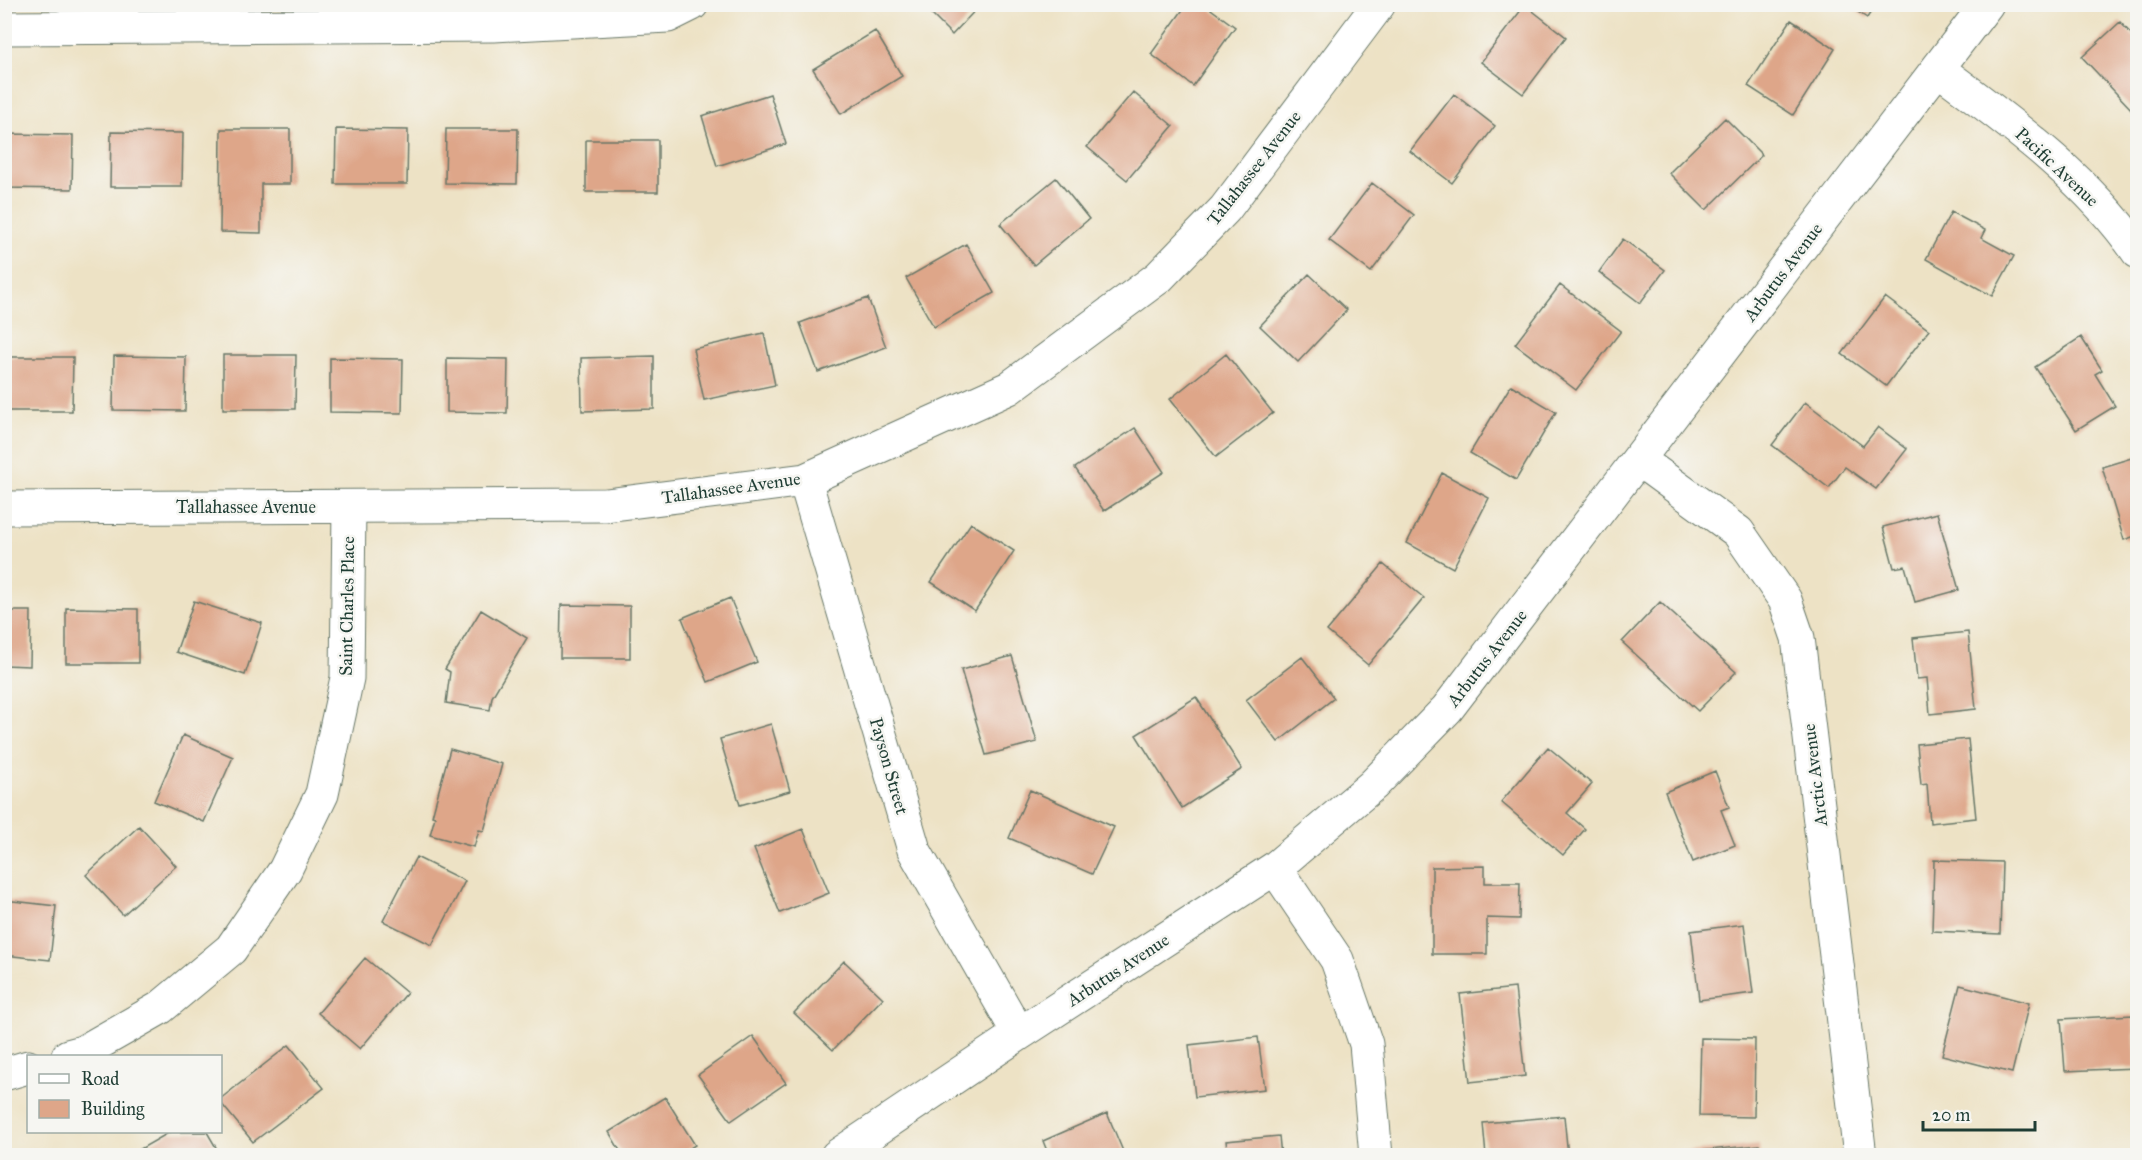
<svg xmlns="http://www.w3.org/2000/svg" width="2142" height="1160" viewBox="0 0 2142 1160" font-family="'IM FELL Great Primer',serif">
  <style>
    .building { fill: #dea689 }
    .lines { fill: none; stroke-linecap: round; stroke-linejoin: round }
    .minor-casing { stroke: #677767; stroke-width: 35 }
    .minor { stroke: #fff; stroke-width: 33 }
    .labels { text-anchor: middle; stroke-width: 5; stroke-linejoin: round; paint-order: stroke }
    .street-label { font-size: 18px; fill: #1f3d34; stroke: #f6f6f2 }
  </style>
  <rect width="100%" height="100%" fill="#f6f6f2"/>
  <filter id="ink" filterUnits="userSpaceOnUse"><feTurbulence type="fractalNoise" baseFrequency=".0167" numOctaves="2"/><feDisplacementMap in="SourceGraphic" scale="12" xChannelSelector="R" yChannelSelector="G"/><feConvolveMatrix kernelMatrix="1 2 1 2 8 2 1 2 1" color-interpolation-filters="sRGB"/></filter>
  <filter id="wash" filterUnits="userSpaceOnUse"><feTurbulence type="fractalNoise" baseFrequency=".008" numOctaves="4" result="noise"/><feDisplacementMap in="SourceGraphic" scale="24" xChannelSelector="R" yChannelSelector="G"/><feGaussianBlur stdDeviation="1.35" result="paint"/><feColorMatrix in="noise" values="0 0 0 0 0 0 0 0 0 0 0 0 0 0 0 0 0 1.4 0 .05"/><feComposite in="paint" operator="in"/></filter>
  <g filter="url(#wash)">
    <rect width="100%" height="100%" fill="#ede2c5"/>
    <g id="blocks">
      <path class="building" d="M921 4H981L952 35Z
        M1187 4H1204L1235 27 1193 86 1151 54Z
        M1846 4H1876L1867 18Z
        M1525 5 1566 37 1523 94 1481 62Z
        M1791 20 1835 49 1793 115 1748 86Z
        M2120 22 2138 41V104L2132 110 2082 57Z
        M875 31 902 76 841 114 813 69Z
        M1133 92 1173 126 1127 180 1087 147Z
        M770 94 786 144 717 166 702 116Z
        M1454 94 1495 126 1452 183 1410 151Z
        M1725 118 1762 155 1706 210 1669 173Z
        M221 129H290V184H261V233L220 232Z
        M336 129 408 130 407 184H335Z
        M446 129H518L517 184 445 183Z
        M111 132 183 133 182 187H110Z
        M4 134 73 135 72 189 4 188Z
        M586 140H658V192H586Z
        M1056 178 1089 219 1034 265 1000 224Z
        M1372 183 1414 215 1371 272 1329 240Z
        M1951 212 1985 230 1981 238 2014 256 1992 296 1926 259Z
        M1623 239 1665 270 1640 303 1599 272Z
        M966 244 994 293 934 327 906 278Z
        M1309 274 1347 310 1298 362 1260 326Z
        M1560 285 1621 331 1576 390 1515 344Z
        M1885 297 1929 330 1886 386 1842 354Z
        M868 298 886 347 818 372 800 323Z
        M764 333 775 385 704 400 693 349Z
        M2081 337 2102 370 2095 374 2115 406 2076 430 2035 367Z
        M1226 354 1273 413 1216 457 1170 399Z
        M223 355H296L295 409H223Z
        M114 356 186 357 185 411 113 410Z
        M654 356V409L582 411 581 358Z
        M4 357H73L72 411H4Z
        M330 358 403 359 402 413 330 412Z
        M447 358 508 359 507 413 447 412Z
        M1511 385 1556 412 1516 480 1470 453Z
        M1805 402 1863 446 1878 427 1907 449 1876 489 1845 467 1829 488 1772 445Z
        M1135 428 1164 472 1104 511 1075 468Z
        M2138 456V535L2124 540 2102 467Z
        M1442 473 1489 498 1453 568 1407 543Z
        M1937 513 1959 590 1915 602 1905 566 1894 568 1883 527Z
        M971 523 1014 551 975 611 931 582Z
        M1383 564 1424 598 1368 665 1327 631Z
        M730 598 757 662 708 682 682 618Z
        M194 601 262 623 245 675 176 652Z
        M1660 602 1736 672 1698 711 1622 642Z
        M561 605 630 606V658H560Z
        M66 608 138 609V663H66Z
        M481 610 527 638 492 697 490 710 446 703 450 672 445 669Z
        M4 611H31L30 666 4 665Z
        M1968 632 1976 709 1930 714 1927 678 1917 679 1913 638Z
        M1012 656 1037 742 986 755 961 670Z
        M1302 657 1334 698 1278 742 1246 700Z
        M1196 697 1242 769 1182 808 1136 735Z
        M771 724 790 791 740 805 720 739Z
        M183 735 233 757 204 822 154 801Z
        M1968 739 1976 818 1930 823 1927 784 1921 785 1917 744Z
        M1548 747 1592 784 1567 813 1585 829 1563 855 1501 802Z
        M450 749 502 764 484 831 479 830 474 847 430 835 435 817 432 816Z
        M1715 771 1729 807 1721 810 1735 845 1693 862 1665 792Z
        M1030 790 1114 827 1092 874 1009 838Z
        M139 826 176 866 123 915 86 875Z
        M803 829 829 893 780 913 754 849Z
        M416 857 465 881 432 945 383 921Z
        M1934 860 2002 862 2000 934 1932 931Z
        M1485 866V883H1520L1519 919 1487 918V954H1432V867Z
        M4 900 56 906 50 960 4 955Z
        M1744 924 1753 993 1699 1000 1691 931Z
        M365 958 407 993 360 1049 318 1013Z
        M844 961 883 998 833 1050 794 1013Z
        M1960 985 2029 1003 2012 1073 1942 1055Z
        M1515 988 1525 1076 1470 1082 1460 994Z
        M2133 1015 2136 1068 2065 1071 2061 1019Z
        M753 1036 786 1083 731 1121 698 1075Z
        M1258 1037 1265 1089 1195 1097 1189 1045Z
        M1701 1038 1755 1039 1754 1117 1699 1116Z
        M289 1045 324 1088 253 1142 220 1102V1099Z
        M665 1097 695 1145 678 1156H623L609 1132Z
        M1107 1113 1125 1156H1049L1043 1141Z
        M1564 1116 1568 1156H1486L1483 1123Z
        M170 1132H207L221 1156H137L135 1152Z
        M1279 1136 1281 1156H1228L1226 1141Z
        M1759 1145 1760 1156H1669V1154Z"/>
    </g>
  </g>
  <g filter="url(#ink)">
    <use href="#blocks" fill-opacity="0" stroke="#677767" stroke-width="1.5"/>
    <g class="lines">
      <g class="minor-casing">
        <path id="minor" d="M4 28 494 25 668 16 692 4
          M1938 69C2010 123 2086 177 2138 252
          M1639 460 1738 532 1785 600 1798 638 1860 1156
          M805 480 914 850 1019 1034
          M4 508 606 505 805 480 1009 388 1159 277 1225 209 1379 4
          M1275 868 1337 960 1366 1044 1376 1156
          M68 1056 83 1052 160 1008 231 949 285 870 322 794 347 678 349 507
          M4 1074 28 1067
          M837 1156 1019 1034 1275 868 1373 785 1447 709 1987 4"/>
      </g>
      <use href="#minor" class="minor"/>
    </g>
  </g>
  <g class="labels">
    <g class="street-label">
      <text transform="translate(2057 167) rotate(43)" y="6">Pacific Avenue</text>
      <text transform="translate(1254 168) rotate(-52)" y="6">Tallahassee Avenue</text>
      <text transform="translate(1783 272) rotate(-53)" y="6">Arbutus Avenue</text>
      <text transform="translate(731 488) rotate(-8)" y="6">Tallahassee Avenue</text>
      <text x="246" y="513">Tallahassee Avenue</text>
      <text transform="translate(347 606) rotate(-89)" y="6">Saint Charles Place</text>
      <text transform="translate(1487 658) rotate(-52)" y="6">Arbutus Avenue</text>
      <text transform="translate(889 766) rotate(74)" y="6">Payson Street</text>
      <text transform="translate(1815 775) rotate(-97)" y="6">Arctic Avenue</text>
      <text transform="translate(1118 970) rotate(-33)" y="6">Arbutus Avenue</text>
    </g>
  </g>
  <rect width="2142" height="1160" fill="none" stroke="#f6f6f2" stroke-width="24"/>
  <rect x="27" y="1055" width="195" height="78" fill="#f6f6f2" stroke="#a0aca6" stroke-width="1.5"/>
  <rect x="39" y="1074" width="30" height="9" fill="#ffffff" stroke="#a0aca6" stroke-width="1.5"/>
  <text x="81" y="1085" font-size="18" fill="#1f3d34">Road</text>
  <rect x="39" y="1100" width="30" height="18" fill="#dea689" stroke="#a0aca6" stroke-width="1.5"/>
  <text x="81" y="1115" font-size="18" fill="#1f3d34">Building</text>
  <path d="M1923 1121v9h112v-9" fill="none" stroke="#1f3d34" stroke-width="3"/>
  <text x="1932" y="1121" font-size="18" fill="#1f3d34" stroke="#f6f6f2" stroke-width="4.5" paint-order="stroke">20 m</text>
</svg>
